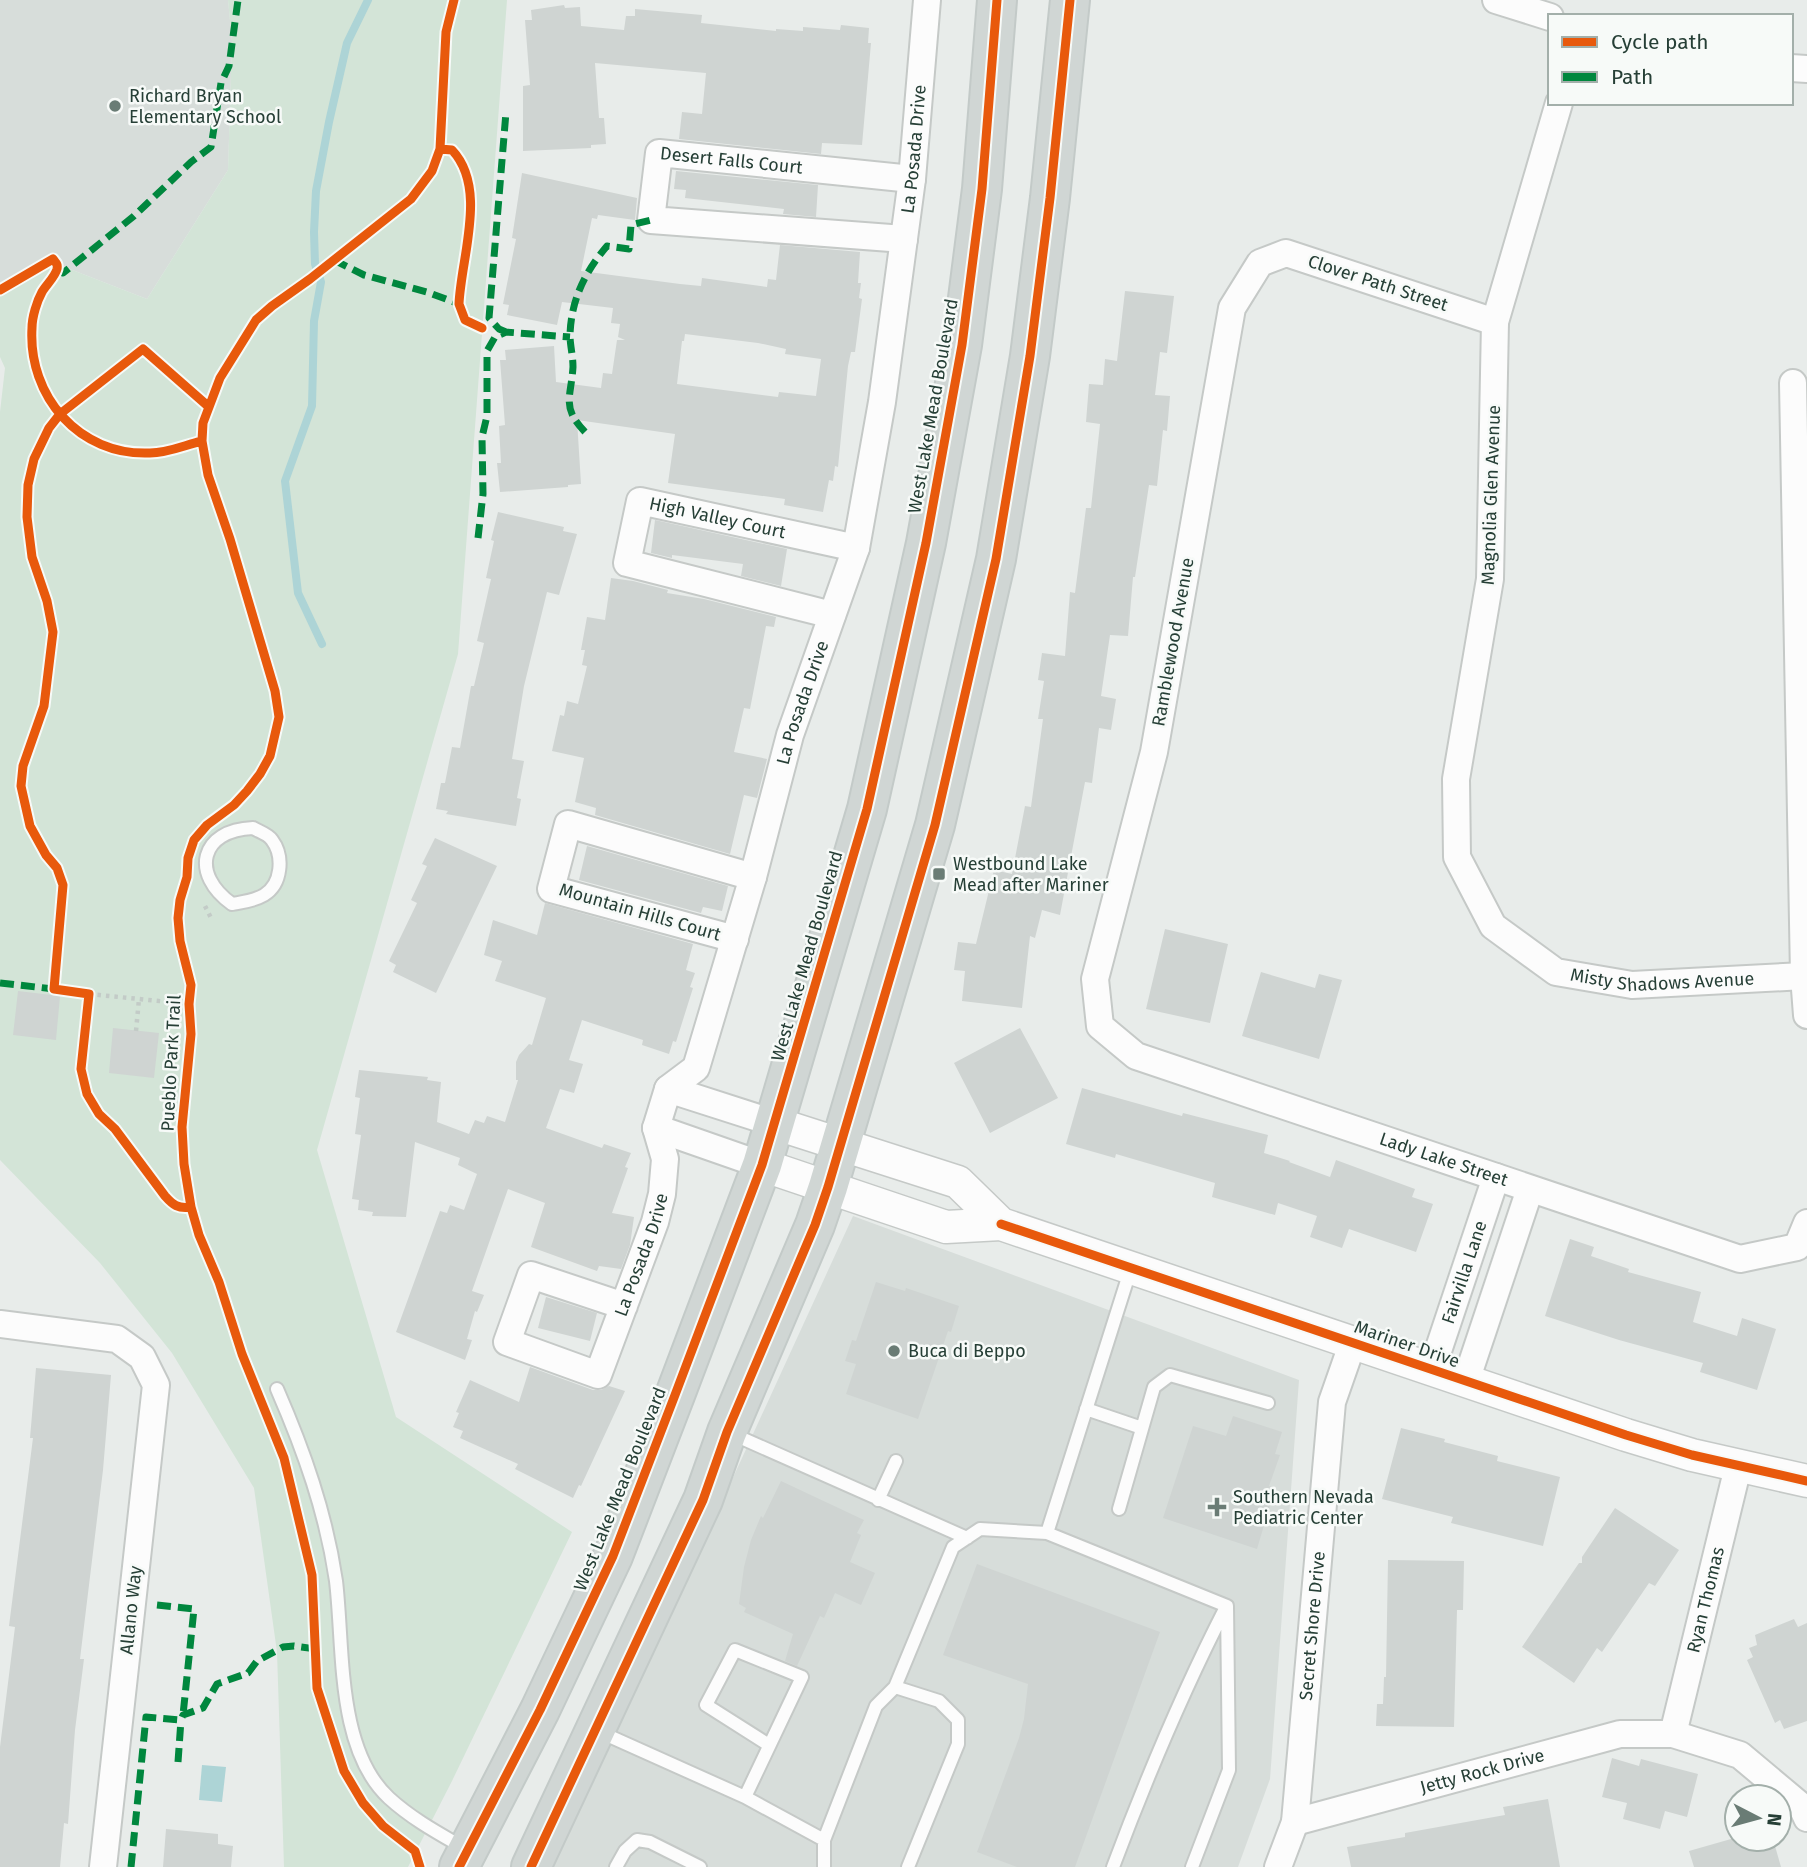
<svg xmlns="http://www.w3.org/2000/svg" width="1807" height="1867" viewBox="0 0 1807 1867" font-family="'Fira Sans',sans-serif">
  <style>
    .built { fill: #d7ddda }
    .green { fill: #d3e4d7 }
    .water { fill: #add4d6 }
    .lines { fill: none; stroke-linecap: round; stroke-linejoin: round }
    .stream { stroke: #add4d6; stroke-width: 8 }
    .building { fill: #cfd4d2; fill-rule: evenodd }
    .service-casing { stroke: #c5c9c7; stroke-width: 16 }
    .minor-casing { stroke: #c5c9c7; stroke-width: 30 }
    .tertiary-casing { stroke: #c5c9c7; stroke-width: 35 }
    .primary-casing { stroke: #c3cac8; stroke-width: 42 }
    .path { stroke: #c3cbc7; stroke-width: 4.5; stroke-dasharray: 3.5 5; stroke-linecap: butt }
    .service { stroke: #fcfcfc; stroke-width: 12 }
    .minor { stroke: #fcfcfc; stroke-width: 26 }
    .tertiary { stroke: #fcfcfc; stroke-width: 32 }
    .primary { stroke: #d0d6d4; stroke-width: 38 }
    .quiet { stroke: #00873e; stroke-width: 7; stroke-dasharray: 14 7; stroke-linecap: butt }
    .cycleway-casing { stroke: #f7faf8; stroke-width: 13 }
    .cycleway { stroke: #e8590c; stroke-width: 9 }
    .poi-dot { fill: #6a7c75; stroke: #f7faf8; stroke-width: 2.5 }
    .labels { text-anchor: middle; stroke-width: 5; stroke-linejoin: round; paint-order: stroke }
    .poi-label { font-size: 18px; fill: #263f36; stroke: #f7faf8; text-anchor: start }
    .street-label { font-size: 18px; fill: #263f36; stroke: #f7faf8 }
  </style>
  <rect width="100%" height="100%" fill="#e8ecea"/>
  <path class="built" d="M0 0H228L232 41 228 170 147 299 57 264 0 295Z
    M853 1216 1299 1380 1270 1779 1238 1867H548L643 1674Z"/>
  <path class="green" d="M228 0H507L458 654 317 1150 396 1417 572 1532 452 1781 408 1867H284L277 1652 254 1488 172 1353 100 1263 0 1160V412L5 368 0 357V295L57 264 147 299 228 170 232 41Z"/>
  <path class="water" d="M202 1765 226 1767 222 1802 199 1800Z"/>
  <g class="lines">
    <path class="stream" d="M322 644 298 593 285 481 312 406 314 321 321 282 315 264 314 232 316 191 329 122 347 43 368 0"/>
  </g>
  <path class="building" d="M564 5 565 8 580 7 581 26 624 30 626 16H635V9L702 15 701 23 776 31V29L803 31V27L840 30 841 25 869 28 868 43H871L862 145 822 143 821 154 679 139 682 112 702 114 706 73 595 63 599 118H604L606 144 591 145V148L523 151V86L530 85 525 20H532L531 10Z
    M676 171 818 185 816 217 783 214 784 209 685 198 686 190 674 189Z
    M522 173 637 198 635 220 598 215 597 219 592 218 581 271 680 284 701 286 702 278 767 287 768 279 776 280 780 245 860 252 858 283H861L859 298 862 299 855 352H851L848 366 838 467 835 466 833 481 829 480 823 512 784 505 785 499 668 483 675 434 577 420 581 484 568 485V487L500 492 497 463H501L499 426 505 425 500 360H506L505 350 554 346 556 382 601 388 603 373 612 374 617 340H625L618 337 620 324 611 323 613 308 562 302 557 325 507 315 509 305 503 304 516 239 512 238ZM685 334 758 343 786 349 785 354 821 359 816 396 779 392 778 397 677 384 682 341H684Z
    M1125 291 1174 296 1167 353 1160 352 1155 395 1170 396 1167 431 1163 430 1157 486 1149 485 1135 577H1133L1128 636 1110 635 1101 696 1116 699 1111 730 1099 728 1092 783 1085 782 1060 915 1042 910 1035 938 1030 936 1022 1008 962 1001 965 971 954 970 958 942 976 944 994 870 1012 874 1025 806 1031 807 1043 719H1038L1044 681 1038 680 1042 653 1065 656 1070 592 1075 593 1086 508H1091L1100 424 1086 422 1089 384 1103 385 1105 359 1117 361Z
    M498 512 564 527 563 531 577 534 559 595 547 592 524 686 512 759 524 761 517 798 521 799 516 826 446 814 448 811 436 809 441 783H445L452 747 460 748 471 686H474L484 643 477 641 491 579 486 578 494 541 491 540Z
    M655 520 787 549 781 586 741 576 743 564 672 555V558L651 553Z
    M611 578 633 581 668 590 667 593 704 599 776 617 774 627 766 626 750 709 744 708 734 752 767 759 757 798 744 795 730 854 595 815 596 808 575 802 584 758 552 751 560 715 564 716 567 701 578 704 587 666 582 665 585 650H581L587 617 605 620Z
    M435 838 497 866 436 993 393 972 396 965 389 961 417 903 411 900 427 866 422 864Z
    M587 846 728 886 722 911 703 907 701 913 579 880Z
    M545 903 693 944 686 970 695 973 690 987 693 988 676 1042 673 1041 669 1054 642 1045 643 1040 582 1020 569 1060 583 1064 574 1093 560 1089 546 1128 602 1148 604 1144 631 1153 625 1167 628 1168 612 1213 634 1217 630 1245 621 1269 599 1266 597 1271 531 1247 545 1203 508 1189 472 1291 484 1295 477 1312 475 1311 467 1339 472 1340 465 1360 396 1332 440 1211 447 1213 450 1205 464 1210 477 1174 458 1165 460 1158 415 1142 406 1217 372 1216 373 1212 358 1210 359 1200 352 1199 361 1135 355 1134 360 1098 355 1097 359 1070 428 1077 427 1080 441 1082 437 1122 469 1134 475 1120 484 1123 487 1116 505 1122 518 1080H516V1062L519 1055 529 1044 532 1045 546 998 495 981 502 961 484 955 493 920 537 935Z
    M1165 929 1228 944 1210 1023 1146 1009Z
    M1261 972 1315 988 1319 974 1342 980 1319 1059 1242 1036Z
    M18 991 60 996 56 1040 13 1035Z
    M113 1028 159 1033 154 1078 109 1073Z
    M1020 1028 1058 1098 990 1133 954 1063Z
    M1082 1088 1182 1116 1183 1113 1268 1135 1264 1153 1290 1161 1289 1162 1330 1177 1336 1160 1415 1189 1412 1197 1433 1204 1416 1252 1349 1229 1342 1248 1310 1237 1317 1216 1278 1203 1275 1215 1212 1197 1215 1183 1116 1154 1115 1158 1066 1144Z
    M1570 1239 1594 1247 1591 1256 1629 1269 1628 1272 1701 1292 1693 1322 1737 1336 1742 1318 1776 1329 1757 1390 1700 1372 1703 1363 1619 1340 1545 1316Z
    M876 1282 905 1291 906 1288 959 1306 951 1332 948 1331 918 1419 846 1394 856 1364 845 1361 852 1340 856 1341Z
    M546 1297 597 1313 590 1341 538 1328Z
    M530 1367 593 1390H601L609 1386 625 1391 581 1486 579 1485 573 1498 515 1469 518 1464 460 1438 463 1431 453 1427 459 1413 456 1412 470 1380 519 1402Z
    M36 1368 111 1375 103 1470 80 1659H84L75 1730 68 1824 64 1823 60 1867H0V1747L15 1627 9 1626 33 1438H30Z
    M1233 1416 1282 1432 1275 1454 1280 1455 1269 1486 1275 1488 1257 1549 1163 1518 1193 1426 1226 1436Z
    M1401 1428 1445 1439 1444 1442 1498 1456 1497 1461 1560 1477 1543 1546 1451 1523 1453 1517 1382 1499Z
    M781 1481 864 1520 857 1533 861 1535 850 1562 875 1573 861 1605 835 1593 824 1618 820 1616 797 1666 785 1661 793 1634 744 1612 746 1608 739 1604 744 1567 751 1540 761 1516 763 1518Z
    M1615 1508 1679 1550 1655 1586 1649 1583 1602 1652 1597 1648 1574 1683 1522 1647 1579 1563H1582V1557Z
    M1388 1560 1464 1561 1463 1610H1457L1454 1727 1376 1726 1377 1704H1383L1384 1677H1386Z
    M977 1564 1160 1632 1075 1867H1017L977 1852 1019 1738 1024 1719 1028 1684 943 1655Z
    M1794 1619 1798 1627 1807 1623V1721L1784 1729 1780 1720 1775 1723 1747 1660 1753 1657 1749 1648 1757 1645 1755 1635Z
    M1612 1758 1639 1766 1641 1759 1698 1774 1687 1817 1665 1811 1660 1829 1623 1819 1627 1803 1602 1797Z
    M1548 1799 1560 1867H1351L1347 1847 1405 1837V1833L1505 1815 1503 1807Z
    M166 1829 218 1834V1844L233 1846 231 1867H163Z
    M1731 1839H1773L1781 1867H1694L1689 1851Z"/>
  <g class="lines">
    <g class="service-casing">
      <path id="service" d="M253 828C260 832 268 834 272 840 284 856 282 884 264 895 254 901 243 902 232 904 190 874 200 830 253 828Z
        M277 1389C304 1451 326 1513 336 1581 344 1648 336 1749 389 1798 412 1819 438 1833 464 1848
        M1086 1409 1142 1428
        M730 1433 967 1538
        M878 1500 896 1461
        M1119 1509 1154 1387 1170 1375 1268 1403
        M1047 1533 1131 1268
        M895 1687 939 1701 958 1720V1744L908 1867
        M600 1732 745 1797 824 1840V1867
        M745 1797 802 1677 735 1650 706 1705 769 1745
        M824 1840 876 1706 895 1687 953 1547 980 1529 1047 1533 1227 1606 1229 1770 1192 1867
        M616 1867 625 1851 637 1840 650 1842 700 1867
        M1113 1867C1146 1779 1182 1693 1225 1609"/>
    </g>
    <g class="minor-casing">
      <g id="minor">
        <path d="M1496 0 1550 17"/>
        <path d="M1791 68 1807 69"/>
        <path id="s1" d="M1559 103 1495 322 1490 579 1456 779 1457 857 1493 926 1556 972 1632 985 1804 976"/>
        <path id="s2" d="M904 239 651 220 659 153 912 179"/>
        <path id="s3" d="M1495 322 1286 253 1260 263 1232 308 1154 752 1095 979 1100 1026 1136 1056 1740 1259 1797 1247 1807 1223"/>
        <path d="M1793 383 1804 976 1807 1015"/>
        <path id="s4" d="M832 615 627 563 640 501 856 548"/>
        <path d="M735 939 551 889 568 824 753 877"/>
        <path d="M668 1089 774 1123"/>
        <path d="M656 1128 762 1165"/>
        <path id="s5" d="M624 1306 531 1275 507 1342 598 1375 655 1222 662 1194 665 1159 656 1128 668 1089 696 1068 753 877 790 735 856 548 882 402 912 179 927 0"/>
        <path d="M0 1324 117 1339 142 1357 156 1385 103 1867"/>
        <path id="s6" d="M1432 1369 1496 1177"/>
        <path d="M1466 1381 1530 1189"/>
        <path id="s7" d="M1673 1734 1738 1467"/>
        <path id="s8" d="M1295 1822 1620 1734H1673L1740 1755 1802 1807 1807 1818"/>
        <path id="s9" d="M1278 1867 1295 1822 1332 1402 1353 1342"/>
      </g>
    </g>
    <g class="tertiary-casing">
      <path id="tertiary" d="M774 1123 958 1182 1001 1224
        M762 1165 946 1227 1001 1224 1626 1435 1692 1455 1807 1481"/>
    </g>
    <g class="primary-casing">
      <path id="primary" d="M459 1867 540 1710 613 1556 675 1395 762 1165 867 809 926 543 962 345 982 189 997 0
        M531 1867 703 1500 727 1432 815 1225 828 1187 935 825 996 559 1030 356 1050 198 1070 0"/>
    </g>
    <path class="path" d="M205 906 211 918
      M89 994 189 1004
      M136 1031 139 999"/>
    <use href="#service" class="service"/>
    <use href="#minor" class="minor"/>
    <use href="#tertiary" class="tertiary"/>
    <use href="#primary" class="primary"/>
    <path class="quiet" d="M334 260 364 275 427 292 459 304
      M57 270 63 273 134 216 191 162 211 147 221 83 229 66 238 0
      M506 332 499 329 489 318 506 112
      M585 432C561 407 571 398 573 367 573 356 570 345 570 335 571 300 585 272 607 246L629 249 631 225 651 220
      M478 538 483 494 482 437 487 416V351L495 337 506 332 570 337
      M0 983 54 989
      M157 1605 194 1609 183 1715
      M178 1762 181 1720
      M131 1867 146 1717 181 1720 183 1715 203 1708 217 1684 248 1673 257 1661 283 1647 294 1646 316 1649"/>
    <g class="cycleway-casing">
      <path id="cycleway" d="M440 149 452 150C488 188 461 257 459 304L465 320 482 328
        M0 290 53 259C56 263 58 264 57 269 55 277 46 285 42 292 37 301 32 317 32 328 28 396 79 456 150 453 168 453 185 445 202 441
        M191 1207C178 1209 173 1205 165 1196L115 1129 99 1114 87 1094 81 1069 89 994 54 989 63 885 57 868 46 855 30 826 21 786 23 766 44 706 53 632 47 601 32 557 27 517 28 485 34 459 49 428 60 414 143 349 209 407
        M1001 1224 1626 1435 1692 1455 1807 1481
        M420 1867 415 1851 383 1826 363 1803 344 1771 317 1688 312 1575 284 1458 242 1354 219 1282 199 1235 191 1207 184 1164 182 1127 191 1034 189 1004 191 985 180 941 178 918 180 900 187 877 188 858 194 840 207 825 234 805 247 791 260 774 270 756 279 717 275 691 230 539 208 475 202 441 203 423 220 378 256 320 272 306 310 279 411 199 432 171 440 149 446 32 454 0
        M459 1867 540 1710 613 1556 675 1395 762 1165 867 809 926 543 962 345 982 189 997 0
        M531 1867 703 1500 727 1432 815 1225 828 1187 935 825 996 559 1030 356 1050 198 1070 0"/>
    </g>
    <use href="#cycleway" class="cycleway"/>
  </g>
  <g class="poi-dot">
    <circle cx="115" cy="106" r="7"/>
    <rect x="932" y="867" width="14" height="14" rx="3.5"/>
    <circle cx="894" cy="1351" r="7"/>
    <path d="M1213.5 1496.5h7v7h7v7h-7v7h-7v-7h-7v-7h7z"/>
  </g>
  <g class="labels">
    <g class="poi-label">
      <text x="129" y="102">Richard Bryan<tspan x="129" dy="21">Elementary School</tspan></text>
      <text x="953" y="870">Westbound Lake<tspan x="953" dy="21">Mead after Mariner</tspan></text>
      <text x="908" y="1357">Buca di Beppo</text>
      <text x="1233" y="1503">Southern Nevada<tspan x="1233" dy="21">Pediatric Center</tspan></text>
    </g>
    <g class="street-label">
      <text dy="6" stroke="none"><textPath href="#s5" startOffset="1549">La Posada Drive</textPath></text>
      <text dy="6" stroke="none"><textPath href="#s2" startOffset="394">Desert Falls Court</textPath></text>
      <text transform="translate(1378 283) rotate(18)" y="6">Clover Path Street</text>
      <text transform="translate(933 406) rotate(-80)" y="6">West Lake Mead Boulevard</text>
      <text transform="translate(1491 495) rotate(-88)" y="6">Magnolia Glen Avenue</text>
      <text dy="6" stroke="none"><textPath href="#s4" startOffset="354">High Valley Court</textPath></text>
      <text transform="translate(1173 642) rotate(-80)" y="6">Ramblewood Avenue</text>
      <text dy="6" stroke="none"><textPath href="#s5" startOffset="982">La Posada Drive</textPath></text>
      <text transform="translate(640 912) rotate(16)" y="6">Mountain Hills Court</text>
      <text transform="translate(807 956) rotate(-74)" y="6">West Lake Mead Boulevard</text>
      <text dy="6" stroke="none"><textPath href="#s1" startOffset="1029">Misty Shadows Avenue</textPath></text>
      <text transform="translate(171 1063) rotate(-87)" y="6">Pueblo Park Trail</text>
      <text dy="6" stroke="none"><textPath href="#s3" startOffset="1405">Lady Lake Street</textPath></text>
      <text dy="6" stroke="none"><textPath href="#s5" startOffset="394">La Posada Drive</textPath></text>
      <text dy="6" stroke="none"><textPath href="#s6" startOffset="102">Fairvilla Lane</textPath></text>
      <text transform="translate(1407 1344) rotate(19)" y="6">Mariner Drive</text>
      <text transform="translate(620 1489) rotate(-68)" y="6">West Lake Mead Boulevard</text>
      <text dy="6" stroke="none"><textPath href="#s7" startOffset="138">Ryan Thomas</textPath></text>
      <text transform="translate(131 1610) rotate(-84)" y="6">Allano Way</text>
      <text dy="6" stroke="none"><textPath href="#s9" startOffset="245">Secret Shore Drive</textPath></text>
      <text dy="6" stroke="none"><textPath href="#s8" startOffset="194">Jetty Rock Drive</textPath></text>
    </g>
  </g>
  <rect x="1548" y="14" width="245" height="91" fill="#f7faf8" stroke="#a3afaa" stroke-width="2"/>
  <rect x="1562" y="37" width="35" height="10" fill="#e8590c" stroke="#a3afaa" stroke-width="2"/>
  <text x="1611" y="49" font-size="21" fill="#263f36">Cycle path</text>
  <rect x="1562" y="72" width="35" height="10" fill="#00873e" stroke="#a3afaa" stroke-width="2"/>
  <text x="1611" y="84" font-size="21" fill="#263f36">Path</text>
  <g transform="translate(1758 1818) rotate(96)"><circle r="33" fill="#f7faf8" stroke="#a3afaa" stroke-width="2"/>
  <path d="M0-5L12 26L0 18L-12 26Z" fill="#6a7c75"/>
  <text y="-10" font-size="19" font-weight="bold" text-anchor="middle" fill="#263f36">N</text>
  </g>
</svg>
